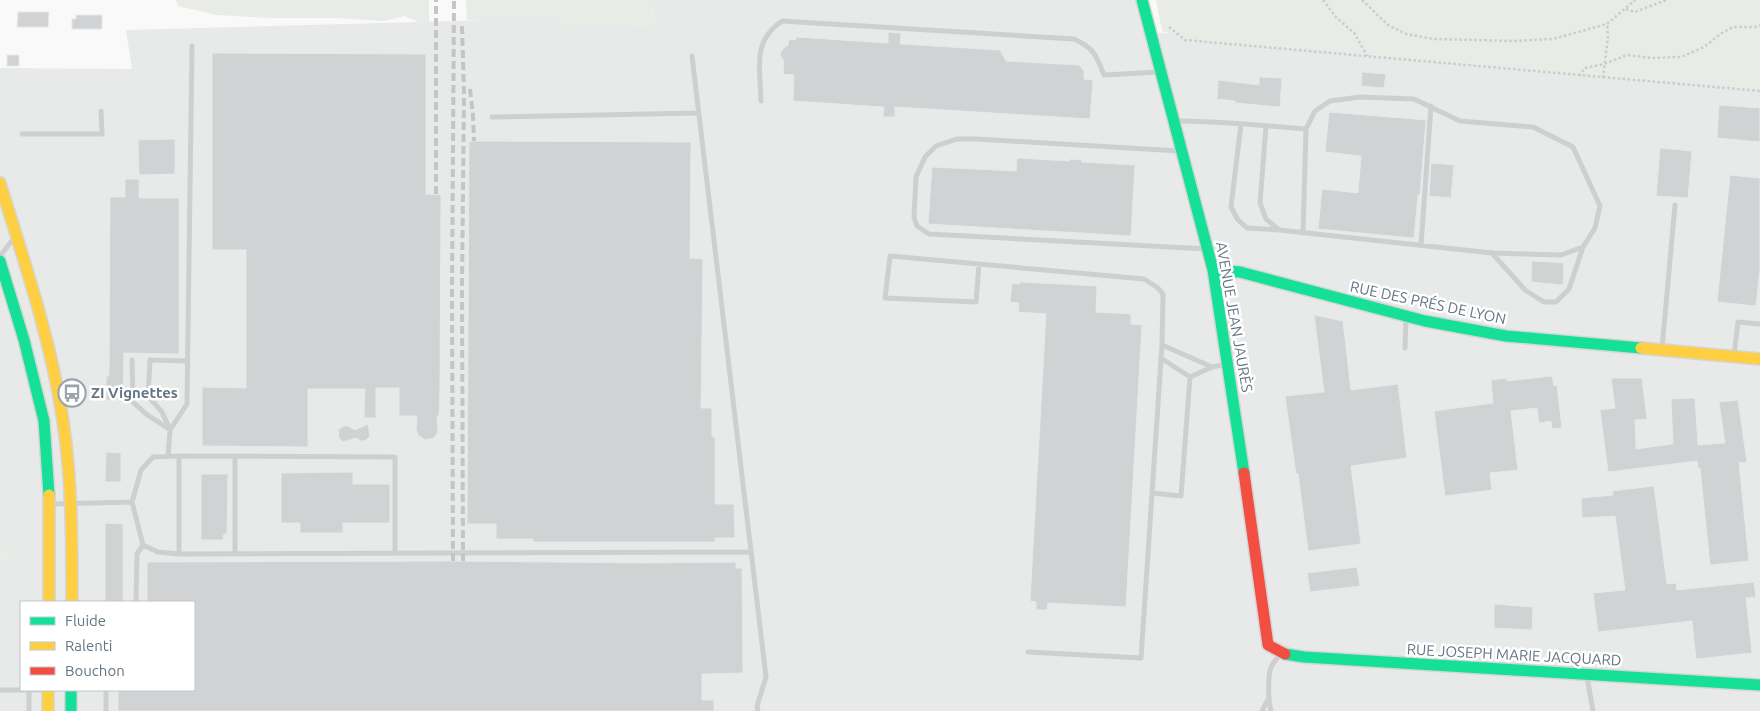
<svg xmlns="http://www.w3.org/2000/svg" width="1760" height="711" viewBox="0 0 1760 711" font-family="Ubuntu,sans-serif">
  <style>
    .built { fill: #e8e9e9; fill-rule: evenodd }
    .green { fill: #e8ebe6 }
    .building { fill: #d0d2d3; stroke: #e8e8e8 }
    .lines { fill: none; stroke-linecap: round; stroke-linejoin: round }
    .fast-casing { stroke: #d5d6d7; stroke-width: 14 }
    .slow-casing { stroke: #d5d6d7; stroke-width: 14 }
    .jam-casing { stroke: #d5d6d7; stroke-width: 14 }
    .path { stroke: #cbcccd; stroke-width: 2.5; stroke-dasharray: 2.5 2.5; stroke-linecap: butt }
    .lane { stroke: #cecfd0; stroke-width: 5 }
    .fast { stroke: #16e098; stroke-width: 11 }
    .slow { stroke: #ffcf43; stroke-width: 11 }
    .jam { stroke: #f24e42; stroke-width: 11 }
    .rail { stroke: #c3c5c6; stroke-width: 4; stroke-dasharray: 8 4; stroke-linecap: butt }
    .labels { text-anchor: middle; stroke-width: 5; stroke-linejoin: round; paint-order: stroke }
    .street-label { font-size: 15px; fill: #657683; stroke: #fff }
    .poi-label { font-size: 15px; font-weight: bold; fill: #657683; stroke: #fff; text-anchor: start }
  </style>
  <rect width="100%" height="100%" fill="#f9f9f9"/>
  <path class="built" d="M652 0H1143L1151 32 1760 89V711H0V68L132 69 126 30 490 20 653 25ZM21 602H194V690H21Z"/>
  <path class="green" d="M176 0H429V26L404 16 384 21 337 18H269L217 15 178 6Z
    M466 0H652L653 25 467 20Z
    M1156 0H1760V91L1185 40 1162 31Z
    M20 545C16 560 6 556 0 566V546Z"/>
  <path class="building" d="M18 12H49L48 27H17Z
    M76 15H102V29H72V19H76Z
    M888 32 901 33 900 44 1000 50 1006 61 1079 65 1084 71V79L1093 80 1090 119 895 107V117H883L884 107 793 101 794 75 783 74 784 62 780 54 782 50 788 45 789 39 796 40V37L888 43Z
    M212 53 426 54V194L441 195 440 389 439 416H437L438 432 434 438 425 440 418 435 416 429 417 416H399V388H376V418H364L365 389H308V447L202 446V387L246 388V250H212Z
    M7 55H19V66H7Z
    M1362 72 1386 74 1384 88 1361 86Z
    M1259 77 1282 78 1280 107 1235 103V101L1217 99 1218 80 1259 85Z
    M1719 105 1760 108V142L1717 138Z
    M1329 112 1426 120 1420 195H1418L1414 238 1318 229 1322 189 1358 193 1361 156 1325 152Z
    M175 139V174L139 175 138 140Z
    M469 141 691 142 690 258 703 259 701 408H712V436L715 437V504H734L735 538H715V542H533V539H496V524H467Z
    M1660 148 1692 151 1688 198 1656 196Z
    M1017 158 1069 161 1070 159 1082 160V162L1135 165 1131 236 928 224 932 167 1016 171Z
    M1431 163 1454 165 1451 198 1429 196Z
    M1730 175 1760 178V269L1756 306 1717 302Z
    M125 179H139V198H179V354L124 353 123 400H106V376H109L110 197H125Z
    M1532 261 1564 263 1563 285 1531 282Z
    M1020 282 1097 286 1096 312 1131 314V324L1142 325 1126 607 1048 603 1047 610H1036V602L1030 601 1046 314 1018 312 1019 303 1010 302 1012 283 1020 284Z
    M1314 315 1343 321 1351 390 1398 384 1407 458 1351 466 1361 544 1308 551 1298 474H1296L1285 396 1324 392Z
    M1552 376 1554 386 1557 385 1562 428 1552 429 1551 421 1539 423 1537 408 1511 411 1518 470 1490 473 1492 490 1445 496 1434 411 1493 403 1491 380 1507 378V381Z
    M1611 378H1642L1647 419 1635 420 1636 449 1673 444 1671 399 1695 398 1698 445 1725 443 1719 402 1738 400 1747 462 1739 463 1749 561 1710 565 1700 468H1698L1697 461 1608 472 1600 410 1615 408Z
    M368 424 370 436 365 441H361L356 438 343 442 339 438 338 430 343 426H348L355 430Z
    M106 452 121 453V482H105Z
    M353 472V484H390V523H343V533H300V523H281V473Z
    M201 474H228L227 534H224L223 540H201Z
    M1654 486 1667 584 1676 583 1677 590 1754 582 1756 597 1746 598 1752 653 1696 659 1692 621 1598 632 1593 593 1625 590 1615 516 1582 518 1581 498 1613 495 1612 491Z
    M105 523 123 524V602H105Z
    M454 561 647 563 736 562V568H742L743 673 702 674V700H714V711H118V690H194V602H147V562Z
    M1357 567 1360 586 1310 592 1307 573Z
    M1494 604 1533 607 1532 630 1494 628Z"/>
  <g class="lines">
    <g class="fast-casing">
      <path id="fast" d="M1142 0 1213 270 1244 473
        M0 261 24 340 44 421 49 495
        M1213 270 1240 272 1425 321 1506 336 1641 348
        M1285 654 1304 657 1760 685
        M71 690V711"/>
    </g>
    <g class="slow-casing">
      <path id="slow" d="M0 183C24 261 51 340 63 421 72 481 72 541 72 602
        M1641 348 1760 359
        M49 602V495
        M48 690V711"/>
    </g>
    <g class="jam-casing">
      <path id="jam" d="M1244 473 1268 645 1285 654"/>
    </g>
    <path class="path" d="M1323 0 1336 17 1355 34 1367 56
      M1362 0 1388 25 1406 34 1433 39 1514 41 1553 39 1607 24 1635 0
      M1626 9 1635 12 1666 0
      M1169 27 1185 40 1760 91
      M1579 76 1585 68 1604 64 1627 55 1652 58 1681 57 1704 47 1722 33 1733 27H1756L1760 25
      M1603 78 1608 37 1607 24"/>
    <path class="lane" d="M692 56 766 677 757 706 758 711
      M761 101C760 68 752 41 782 21L1074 39C1094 48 1096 55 1104 75L1159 72
      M492 117 699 113
      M1174 121C1218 121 1262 125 1306 129L1315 111 1330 101 1360 97 1414 99 1460 121 1533 127 1573 147 1600 206 1595 228 1583 247 1561 255 1492 253 1279 230 1266 219 1260 203 1266 126
      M1241 124 1231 207 1238 220 1247 228 1279 230
      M22 134H102L101 111
      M1179 151 976 139H957L936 146 925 157 916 177 914 217 917 226 929 234 1207 249
      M1303 233 1306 129
      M1421 245 1431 106
      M1492 253 1525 290 1544 302H1556L1569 289 1583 247
      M0 256 14 238
      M979 264 976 302 885 298 890 256 1144 279 1158 288 1163 294 1162 345 1141 658 1028 652
      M1162 345 1212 367 1190 377
      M1405 348 1406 316
      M1662 349 1675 205
      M1734 355 1738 322 1760 324
      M132 360 133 402 146 414 169 429
      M1212 367 1228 364
      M170 430 162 412 148 396 150 360 187 361
      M168 456 170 430 187 404 192 46
      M179 456 395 457V553
      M1152 493 1181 496 1190 377 1161 358
      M52 504 132 502 143 545 158 552 179 554V456L153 457 141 470 132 502
      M179 554 751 552
      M235 554V456
      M136 602 137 554 143 545
      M1587 677 1593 711
      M0 690H29V711
      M29 690H46
      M106 711V690
      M1262 711 1267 701
      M1271 711C1268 701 1268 681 1270 670 1271 665 1277 658 1281 653"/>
    <use href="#fast" class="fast"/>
    <use href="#slow" class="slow"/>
    <use href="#jam" class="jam"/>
    <path class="rail" d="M462 26 464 94 462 287 463 561
      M470 89 473 115 474 141
      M436 194V0
      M453 561 452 295 454 0"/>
  </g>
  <defs>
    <g id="bus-ring" transform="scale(1.4375)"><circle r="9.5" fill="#fff" stroke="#99a4ac" stroke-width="1.5"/><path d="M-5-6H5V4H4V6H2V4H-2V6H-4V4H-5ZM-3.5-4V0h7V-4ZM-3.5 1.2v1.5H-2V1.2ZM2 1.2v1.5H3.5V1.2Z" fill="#99a4ac"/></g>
  </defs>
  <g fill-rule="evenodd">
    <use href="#bus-ring" x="72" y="393"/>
  </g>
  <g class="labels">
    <g class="street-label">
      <text transform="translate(1428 303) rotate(12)" y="5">RUE DES PRÉS DE LYON</text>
      <text transform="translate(1234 317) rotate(80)" y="5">AVENUE JEAN JAURÈS</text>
      <text transform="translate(1514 655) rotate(3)" y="5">RUE JOSEPH MARIE JACQUARD</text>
    </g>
    <g class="poi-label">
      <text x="91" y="398">ZI Vignettes</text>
    </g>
  </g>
  <rect x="20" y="601" width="175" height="90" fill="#ffffff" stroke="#c1c8cd"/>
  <rect x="30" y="617" width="25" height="8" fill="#16e098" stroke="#c1c8cd"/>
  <text x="65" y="626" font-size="15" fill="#657683">Fluide</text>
  <rect x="30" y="642" width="25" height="8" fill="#ffcf43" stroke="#c1c8cd"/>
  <text x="65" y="651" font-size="15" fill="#657683">Ralenti</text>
  <rect x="30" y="667" width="25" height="8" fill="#f24e42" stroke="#c1c8cd"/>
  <text x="65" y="676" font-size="15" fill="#657683">Bouchon</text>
</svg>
